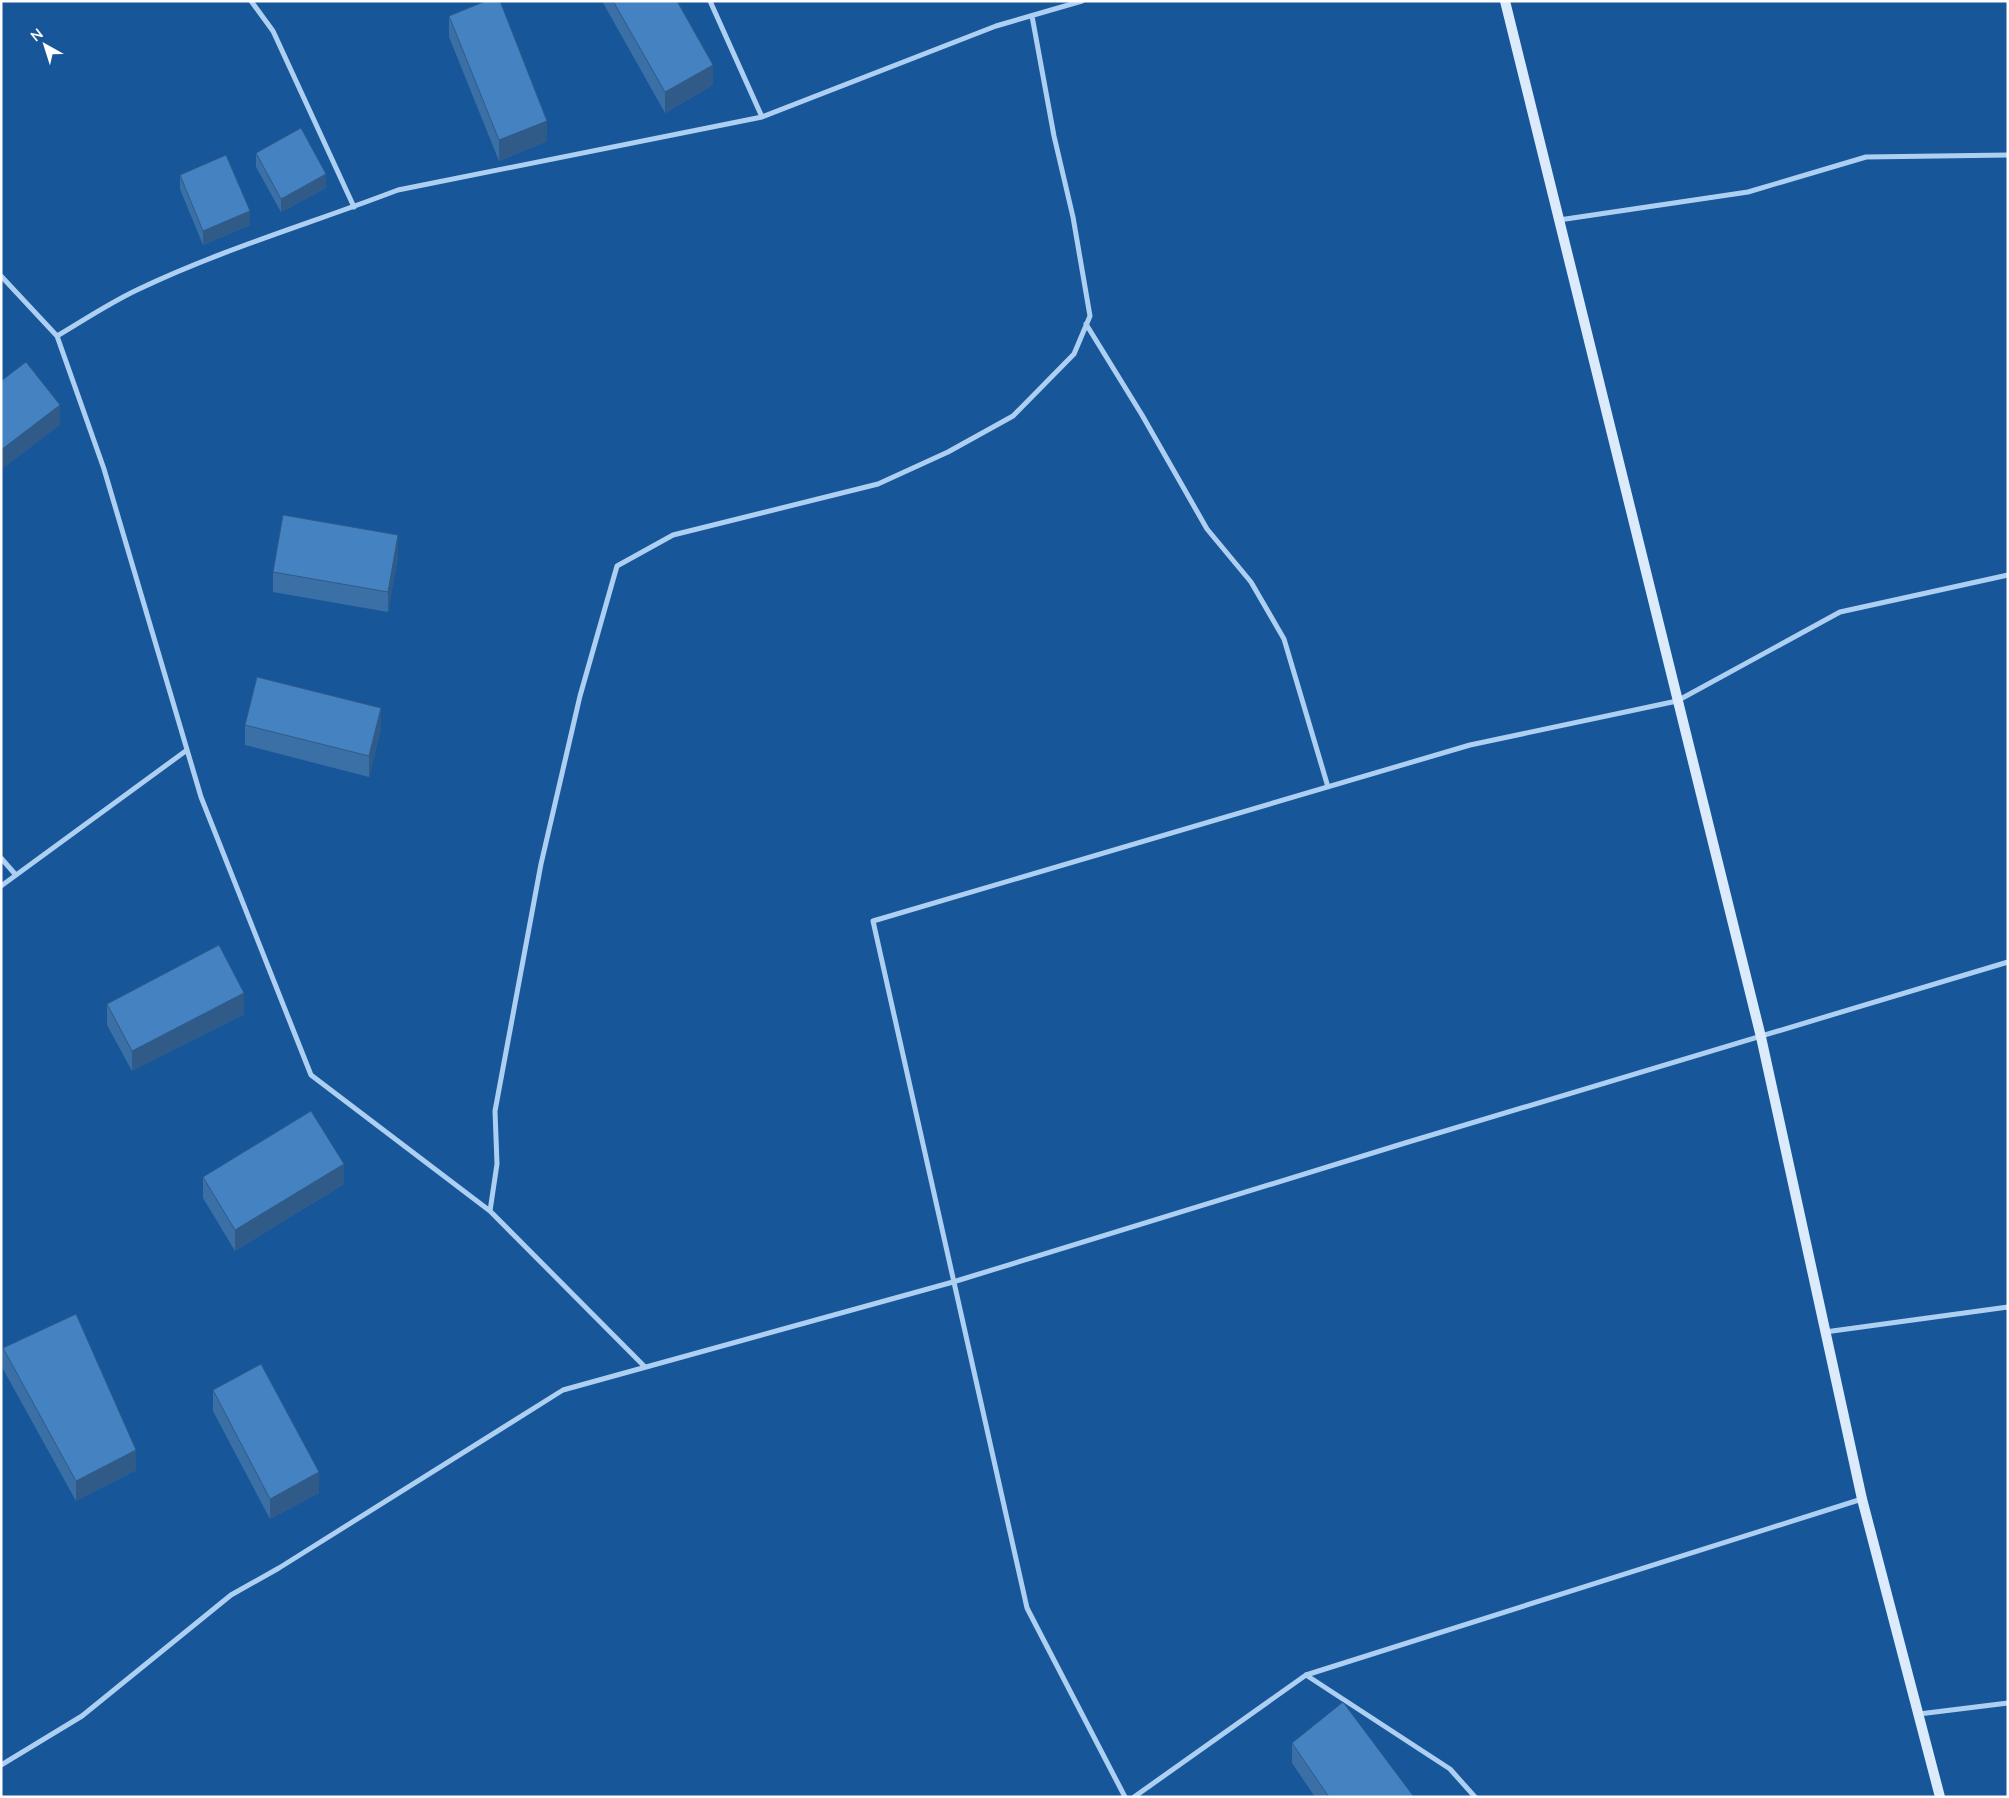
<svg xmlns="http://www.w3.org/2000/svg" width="2009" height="1798" viewBox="0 0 2009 1798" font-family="Lato,sans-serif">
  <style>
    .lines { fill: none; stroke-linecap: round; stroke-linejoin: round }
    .street { stroke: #adcff2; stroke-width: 5 }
    .secondary { stroke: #dcebfc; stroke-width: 10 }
    .wall { fill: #3b70a7 }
    .shaded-wall { fill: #305b88 }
    .building { fill: #4582c2; stroke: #305b88 }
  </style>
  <rect width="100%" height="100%" fill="#18569a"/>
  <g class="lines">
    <path class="street" d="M251 1 273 31 354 207
      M710 1 762 117
      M1559 220 1748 192 1866 157 2008 155
      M1 276 57 336
      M1086 324 1142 415 1207 529 1251 582 1284 639 1328 787
      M1 858 15 874
      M1 886 187 750
      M490 1211 497 1164 495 1111 541 864 580 696 617 566 673 535 878 484 948 452 1013 416 1074 354 1090 316 1073 217 1054 136 1032 16
      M1825 1332 2008 1307
      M645 1367 490 1211 311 1075 201 797 104 469 57 336C84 320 111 302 139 289 223 249 312 223 398 190L762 117 996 26 1082 1
      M1306 1675 1450 1769 1475 1797
      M1919 1714 2008 1703
      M1 1765 82 1716 231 1595 279 1568 563 1390 953 1282 1405 1143 2008 962
      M1125 1797 1027 1608 873 921 1470 745 1677 701 1840 612 2008 575
      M1134 1797 1306 1675 1862 1499"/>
    <path class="secondary" d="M1505 1 1761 1037 1862 1499 1940 1797"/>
  </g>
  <path class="wall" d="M602 1H677L713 85 665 113Z
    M449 16 547 141 499 161 449 37Z
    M256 153 326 188 281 212 256 167Z
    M180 175 250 225 203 245 180 189Z
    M398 556 388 612 273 592V572Z
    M245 725 381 728 369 777 245 745Z
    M107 1004 244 1014 132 1071 107 1025Z
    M203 1177 344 1184 235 1251 203 1198Z
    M3 1348 136 1470 76 1501 3 1369Z
    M213 1390 319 1493 270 1519 213 1411Z
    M1292 1743 1414 1797H1315L1292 1763Z"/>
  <path class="shaded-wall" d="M713 65V85L665 113V92Z
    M547 121V141L499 161V140Z
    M326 174V188L281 212V199Z
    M250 211V225L203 245V231Z
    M60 405V425L1 470V450Z
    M398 535V556L388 612V592Z
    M381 708V728L369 777V756Z
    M244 993V1014L132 1071V1051Z
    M344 1164V1184L235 1251V1230Z
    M136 1450V1470L76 1501V1481Z
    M319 1472V1493L270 1519V1499Z"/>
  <path class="building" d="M486 1H500L547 121 499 140 449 16Z
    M613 1H677L713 65 665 92Z
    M301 128 326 174 281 199 256 153Z
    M226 155 250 211 203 231 180 175Z
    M26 362 60 405 1 450V381Z
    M283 515 398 535 388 592 273 572Z
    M257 677 381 708 369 756 245 725Z
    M219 945 244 993 132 1051 107 1004Z
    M311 1111 344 1164 235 1230 203 1177Z
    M76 1314 136 1450 76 1481 3 1348Z
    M261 1364 319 1472 270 1499 213 1390Z
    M1343 1702 1414 1797H1329L1292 1743Z"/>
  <rect width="2009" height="1798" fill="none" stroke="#ffffff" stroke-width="5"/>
  <g transform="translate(45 45) rotate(321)" stroke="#18569a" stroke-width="4" paint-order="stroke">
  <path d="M0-4L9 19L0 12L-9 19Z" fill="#ffffff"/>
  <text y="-8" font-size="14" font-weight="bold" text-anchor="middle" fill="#ffffff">N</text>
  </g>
</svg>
